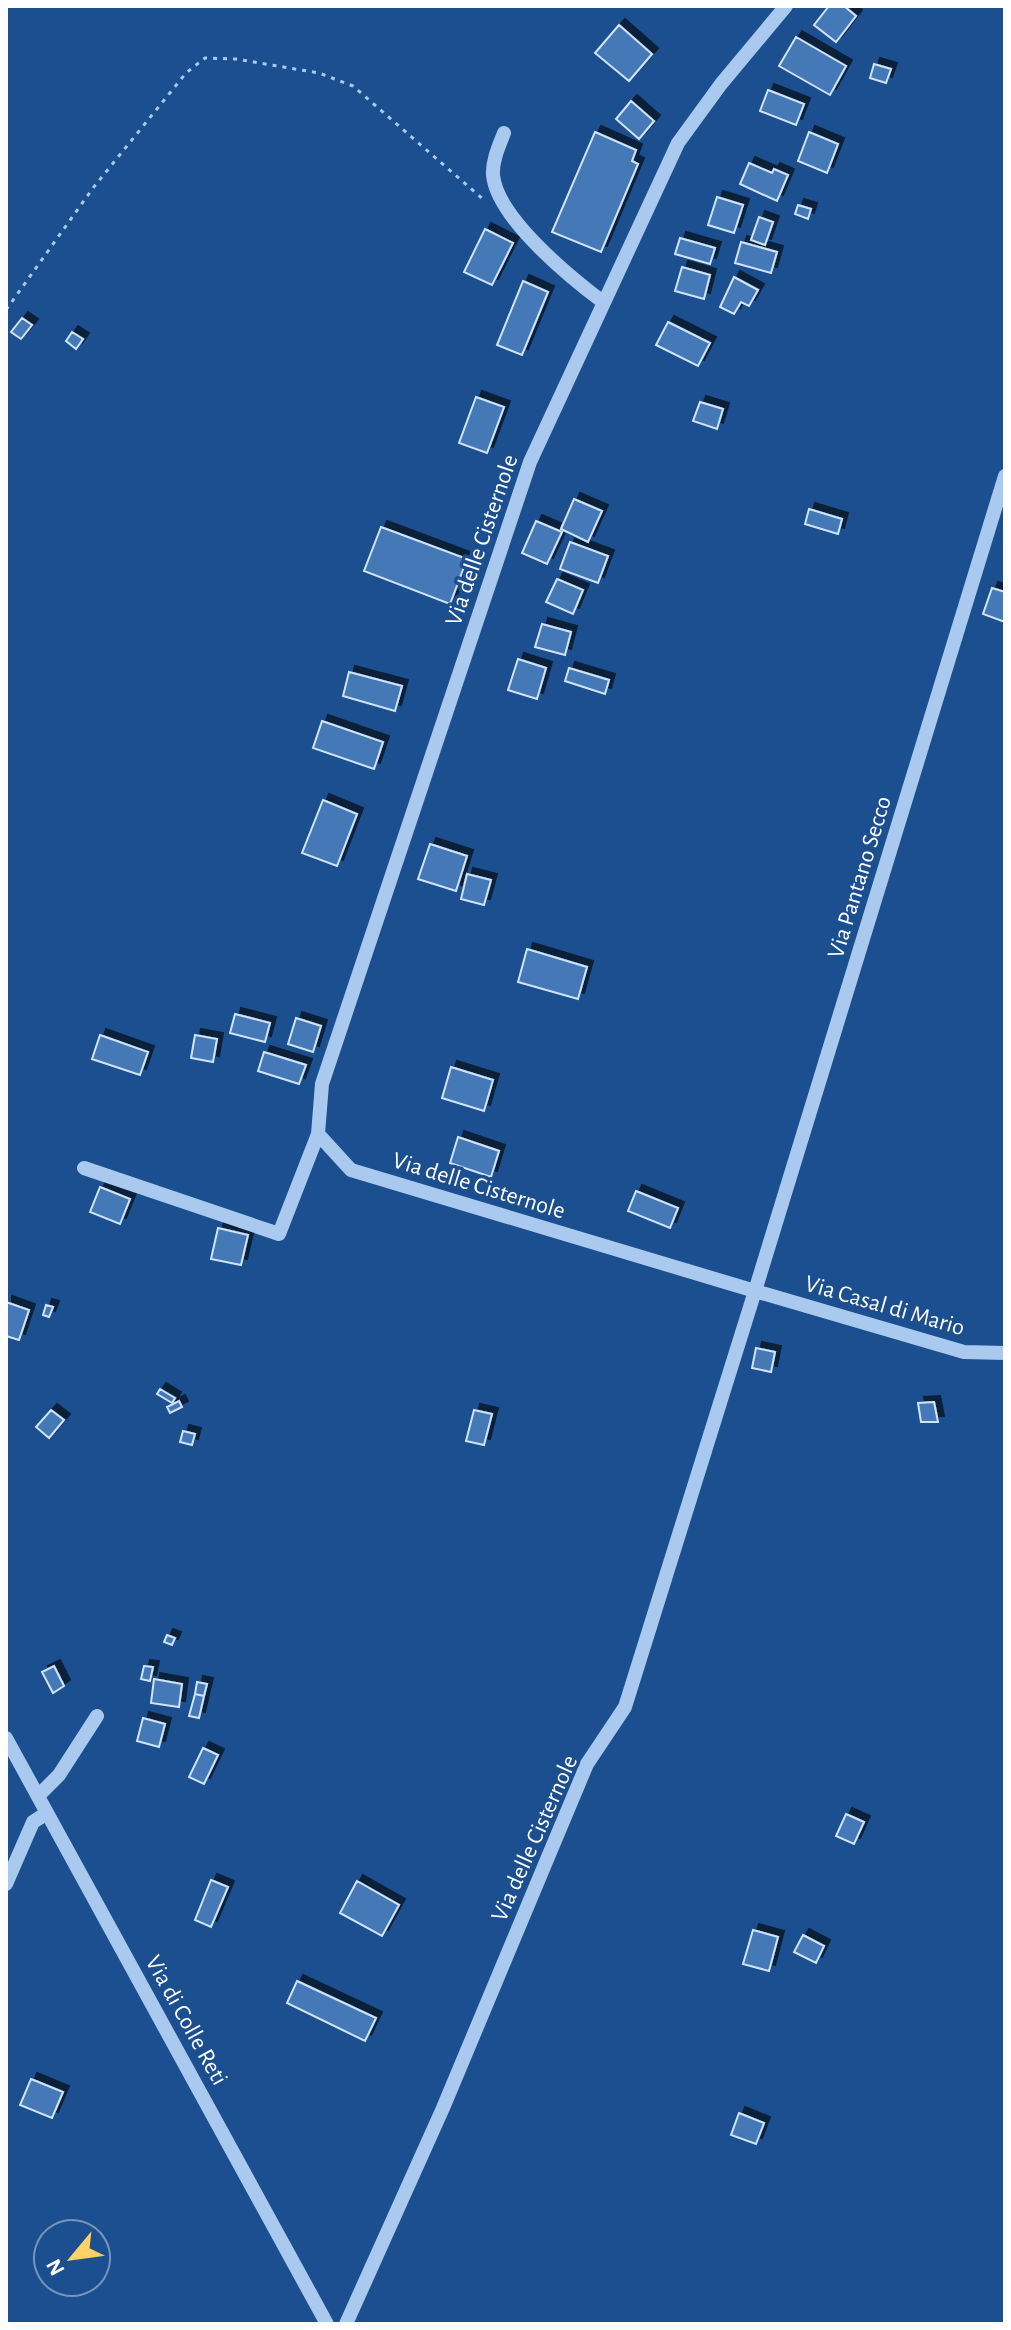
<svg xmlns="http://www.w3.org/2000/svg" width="1011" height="2330" viewBox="0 0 1011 2330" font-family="'Alegreya Sans',sans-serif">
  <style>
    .building { fill: #4478b7; stroke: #cfe3fa; stroke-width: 2; filter: url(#shadow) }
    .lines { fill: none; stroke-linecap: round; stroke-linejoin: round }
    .path { stroke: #a9c9ee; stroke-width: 3; stroke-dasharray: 4 6; stroke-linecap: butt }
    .minor { stroke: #a9c9ee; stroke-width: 14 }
    .labels { text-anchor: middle; stroke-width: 7; stroke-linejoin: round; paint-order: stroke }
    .street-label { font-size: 24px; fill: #fff; stroke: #1b4f8f }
  </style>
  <defs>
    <filter id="shadow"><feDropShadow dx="6" dy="-6" stdDeviation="0" flood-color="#0009"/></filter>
  </defs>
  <rect width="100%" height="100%" fill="#1b4f8f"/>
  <path class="building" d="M829 6H844L856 16 836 42 814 25Z
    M619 25 652 54 629 81 595 53Z
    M796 37 846 66 830 95 779 66Z
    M874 64 891 69 886 83 870 78Z
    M768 90 804 104 796 125 760 111Z
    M631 101 654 121 639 139 616 119Z
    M595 132 636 150 632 161 638 164 601 252 552 232Z
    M809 132 838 144 827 173 798 161Z
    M749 163 772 173 774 169 788 175 777 201 740 184Z
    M717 197 743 205 734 233 708 225Z
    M798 205 811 209 808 219 795 214Z
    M759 217 773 222 765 245 751 240Z
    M485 229 513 243 492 285 464 272Z
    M680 238 715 248 710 264 675 254Z
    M741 242 777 252 771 273 735 263Z
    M682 267 710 275 704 299 675 291Z
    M734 277 758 290 749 306 741 302 734 314 720 307Z
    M523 281 548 292 522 355 497 345Z
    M22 318 32 325 21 339 11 332Z
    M668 322 710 343 698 366 656 345Z
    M72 332 83 339 76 349 66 341Z
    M476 397 504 407 487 453 459 443Z
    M700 402 723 409 717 429 693 421Z
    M574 499 602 511 588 542 561 529Z
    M809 509 842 519 838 534 805 524Z
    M536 521 562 532 547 564 522 553Z
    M381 527 467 559 450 604 364 571Z
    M570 542 608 556 598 583 560 569Z
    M557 579 583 590 573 614 546 602Z
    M992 588 1005 592V622L983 614Z
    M542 624 571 632 565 655 535 647Z
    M518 659 546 668 537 699 508 690Z
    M569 668 609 680 605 694 565 681Z
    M349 672 402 686 395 711 343 696Z
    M322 721 383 742 374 769 313 748Z
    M323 800 357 814 337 866 302 853Z
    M430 844 467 856 456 891 418 879Z
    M467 874 491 880 484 905 461 899Z
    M527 949 587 967 578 999 518 982Z
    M235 1014 270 1023 265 1042 230 1033Z
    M296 1018 321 1026 313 1052 288 1044Z
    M100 1035 148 1052 140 1075 92 1059Z
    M195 1035 217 1039 213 1062 191 1058Z
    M264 1052 306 1065 299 1084 258 1071Z
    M451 1067 493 1080 484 1111 442 1098Z
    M458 1137 499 1151 491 1177 450 1163Z
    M100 1187 130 1199 120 1224 90 1212Z
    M636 1191 678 1208 670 1228 628 1211Z
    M218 1228 248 1235 241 1265 211 1259Z
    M6 1302 29 1310 19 1340 6 1336Z
    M46 1305 53 1307 49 1317 43 1315Z
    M756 1348 775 1352 771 1372 752 1368Z
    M160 1389 175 1398 172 1403 157 1394Z
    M179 1401 182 1407 170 1413 167 1407Z
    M934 1402 938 1422H921L918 1403Z
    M51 1410 64 1420 49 1438 36 1427Z
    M474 1410 492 1414 484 1445 466 1441Z
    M183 1431 195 1434 192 1445 180 1442Z
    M167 1635 175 1638 172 1645 164 1642Z
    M54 1666 64 1686 53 1693 42 1672Z
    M144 1666 153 1667 150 1681 141 1679Z
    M154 1679 182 1684 179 1707 151 1703Z
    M197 1682 207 1684 204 1696 195 1694Z
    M195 1694 204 1696 199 1718 189 1716Z
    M143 1718 165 1724 159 1747 137 1741Z
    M203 1748 218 1755 204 1784 189 1777Z
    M846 1814 864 1822 854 1844 836 1836Z
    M211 1880 228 1887 211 1927 195 1920Z
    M357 1881 399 1905 382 1936 340 1913Z
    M753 1930 778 1937 769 1971 743 1964Z
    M803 1935 824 1946 816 1963 794 1952Z
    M297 1981 376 2018 365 2041 287 2003Z
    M31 2079 63 2092 52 2118 20 2105Z
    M739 2113 764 2123 756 2144 731 2135Z"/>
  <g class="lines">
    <path class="path" d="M6 310 93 188 186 73 205 58 236 59 319 73 353 86 484 200"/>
    <path class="minor" d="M504 133C499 146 492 161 493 175 497 218 571 278 603 302
      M1005 476 755 1291 964 1352 1005 1353
      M84 1168 279 1234 318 1134
      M6 1738 327 2324
      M38 1796 59 1775 97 1716
      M6 1884 33 1822 47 1813
      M346 2324 443 2108 587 1764 625 1707 755 1291 351 1170 318 1134 322 1084 530 462 678 143 721 84 786 6"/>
  </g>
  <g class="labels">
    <g class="street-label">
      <text transform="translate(481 540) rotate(-71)" y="8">Via delle Cisternole</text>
      <text transform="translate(859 877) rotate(-73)" y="8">Via Pantano Secco</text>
      <text transform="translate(479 1185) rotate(17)" y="8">Via delle Cisternole</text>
      <text transform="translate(885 1305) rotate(16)" y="8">Via Casal di Mario</text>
      <text transform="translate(534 1838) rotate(-66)" y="8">Via delle Cisternole</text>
      <text transform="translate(187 2020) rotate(61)" y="8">Via di Colle Reti</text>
    </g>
  </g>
  <rect width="1011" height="2330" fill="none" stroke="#ffffff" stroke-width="16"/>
  <g transform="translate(72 2258) rotate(241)"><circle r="38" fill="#1b4f8f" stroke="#7695bc" stroke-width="2"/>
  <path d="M0-6L14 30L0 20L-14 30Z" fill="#ffd166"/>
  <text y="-12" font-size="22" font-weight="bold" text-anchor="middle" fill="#ffffff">N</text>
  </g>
</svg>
